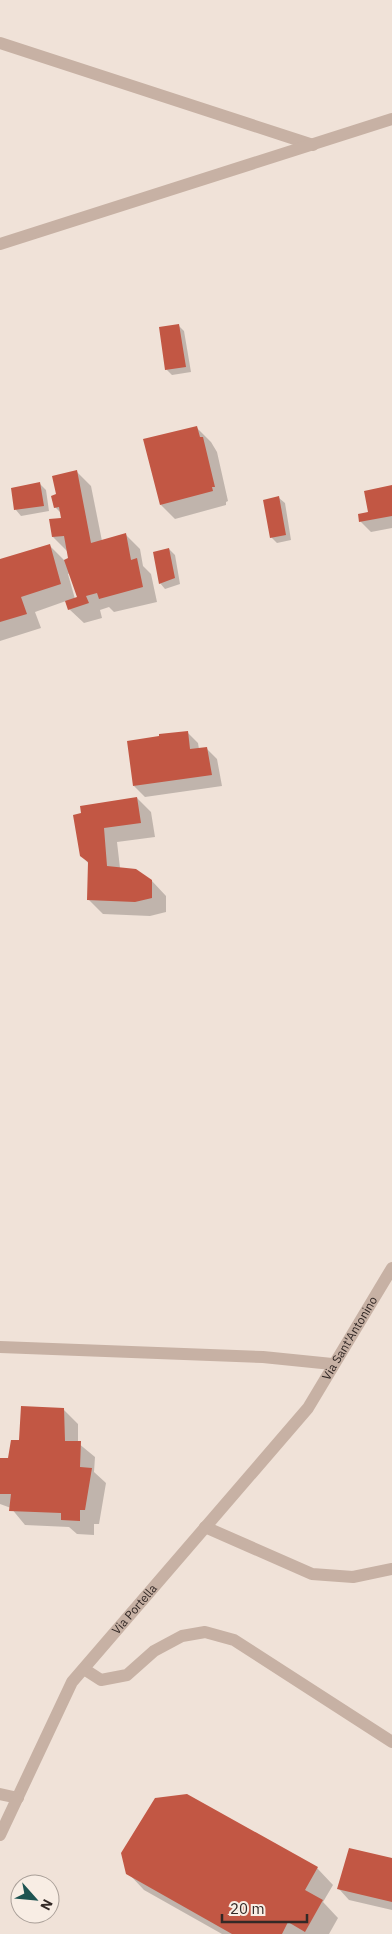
<svg xmlns="http://www.w3.org/2000/svg" width="392" height="1934" viewBox="0 0 392 1934" font-family="'IBM Plex Sans',sans-serif">
  <style>
    .shadow { fill: #0003; fill-rule: evenodd }
    .building { fill: #c25744 }
    .lines { fill: none; stroke-linecap: round; stroke-linejoin: round }
    .service { stroke: #c7b1a4; stroke-width: 12 }
    .minor { stroke: #c7b1a4; stroke-width: 12 }
    .labels { text-anchor: middle; stroke-width: 4; stroke-linejoin: round; paint-order: stroke }
    .street-label { font-size: 12px; fill: #332926; stroke: #f8ede4 }
  </style>
  <rect width="100%" height="100%" fill="#f0e2d8"/>
  <path class="shadow" d="M178 325 184 331 191 372 172 375 166 369Z
    M196 427 211 442 217 452 228 501 226 502V505L175 519 161 505Z
    M77 472 91 486 102 541 126 535 140 549 143 566 151 574 157 602 114 612 109 607 100 610 102 618 84 623 69 609 66 601 35 612 41 628 0 641V561L50 546 64 560 70 559 68 552 53 537 63 519 62 514 55 507 58 495ZM70 573 79 598 75 599 68 574Z
    M40 484 46 490 49 511 21 516 16 510 12 489Z
    M392 486V528L371 532 360 521Z
    M279 498 285 503 291 540 277 543 271 537Z
    M169 549 175 555 180 584 165 589 160 583Z
    M187 732 198 743 199 749 206 748 217 759 222 786 145 797 134 786Z
    M137 798 151 812 155 837 117 842 120 868 152 881 166 896V912L150 916 103 914 88 899 89 864 81 855 75 816Z
    M63 1409 78 1424V1443L95 1457 94 1472 106 1483 99 1524H94V1535L77 1534 69 1527 25 1525 11 1508 0 1504V1459H9L21 1441Z
    M392 1860V1910L349 1900 339 1889Z
    M317 1868 333 1885 323 1902 338 1918 329 1934H222L144 1890 128 1873Z"/>
  <path class="building" d="M179 324 186 367 165 370 159 327Z
    M197 426 200 437H203L215 487H212L213 491 160 505 143 439Z
    M77 470 91 543 126 533 131 560 137 558 143 587 99 599 97 593 86 596 89 603 68 610 65 601 77 597 64 560 68 558 64 536 52 537 49 519 61 518 59 507 54 508 51 496 56 494 52 476Z
    M40 482 44 506 14 510 11 488Z
    M392 485V516L359 522 358 514 368 512 364 491Z
    M279 496 286 535 270 538 263 500Z
    M50 544 61 584 21 597 27 614 0 622V559Z
    M169 548 175 578 159 584 153 552Z
    M188 731 190 749 207 747 212 775 133 786 127 741 159 736V734Z
    M137 797 141 823 104 828 107 866 136 869 152 880V898L135 902 87 900 88 862 80 856 73 815 81 813 80 806Z
    M21 1406 64 1408 65 1441H81L80 1467 92 1468 85 1510H80V1521L61 1520V1513L9 1511 11 1494H0V1458H8L11 1440H19Z
    M187 1794 318 1867 305 1890 323 1900 305 1932 288 1922 282 1934H232L126 1874 121 1853 155 1798Z
    M349 1848 392 1858V1902L337 1889Z"/>
  <g class="lines">
    <path class="service" d="M84 1669 101 1680 127 1675 154 1651 182 1636 205 1632 234 1640 392 1742"/>
    <g class="minor">
      <path d="M0 43 313 145"/>
      <path d="M0 244 392 119"/>
      <path d="M0 1347 263 1357 332 1364"/>
      <path d="M205 1527 312 1574 353 1577 392 1569"/>
      <path d="M0 1794 18 1798"/>
      <path id="s1" d="M0 1835 72 1682 308 1408 392 1268"/>
    </g>
  </g>
  <g class="labels">
    <g class="street-label">
      <text dy="4" stroke="none"><textPath href="#s1" startOffset="612">Via Sant'Antonino</textPath></text>
      <text dy="4" stroke="none"><textPath href="#s1" startOffset="265">Via Portella</textPath></text>
    </g>
  </g>
  <g transform="translate(35 1899) rotate(117)"><circle r="24" fill="#f8ede4" stroke="#a99f98"/>
  <path d="M0-4L9 19L0 12L-9 19Z" fill="#1d5351"/>
  <text y="-8" font-size="14" font-weight="bold" text-anchor="middle" fill="#332926">N</text>
  </g>
  <path d="M222 1914v8h85v-8" fill="none" stroke="#332926" stroke-width="2.5"/>
  <text x="230" y="1914" font-size="15" fill="#332926" stroke="#f8ede4" stroke-width="4" paint-order="stroke">20 m</text>
</svg>
